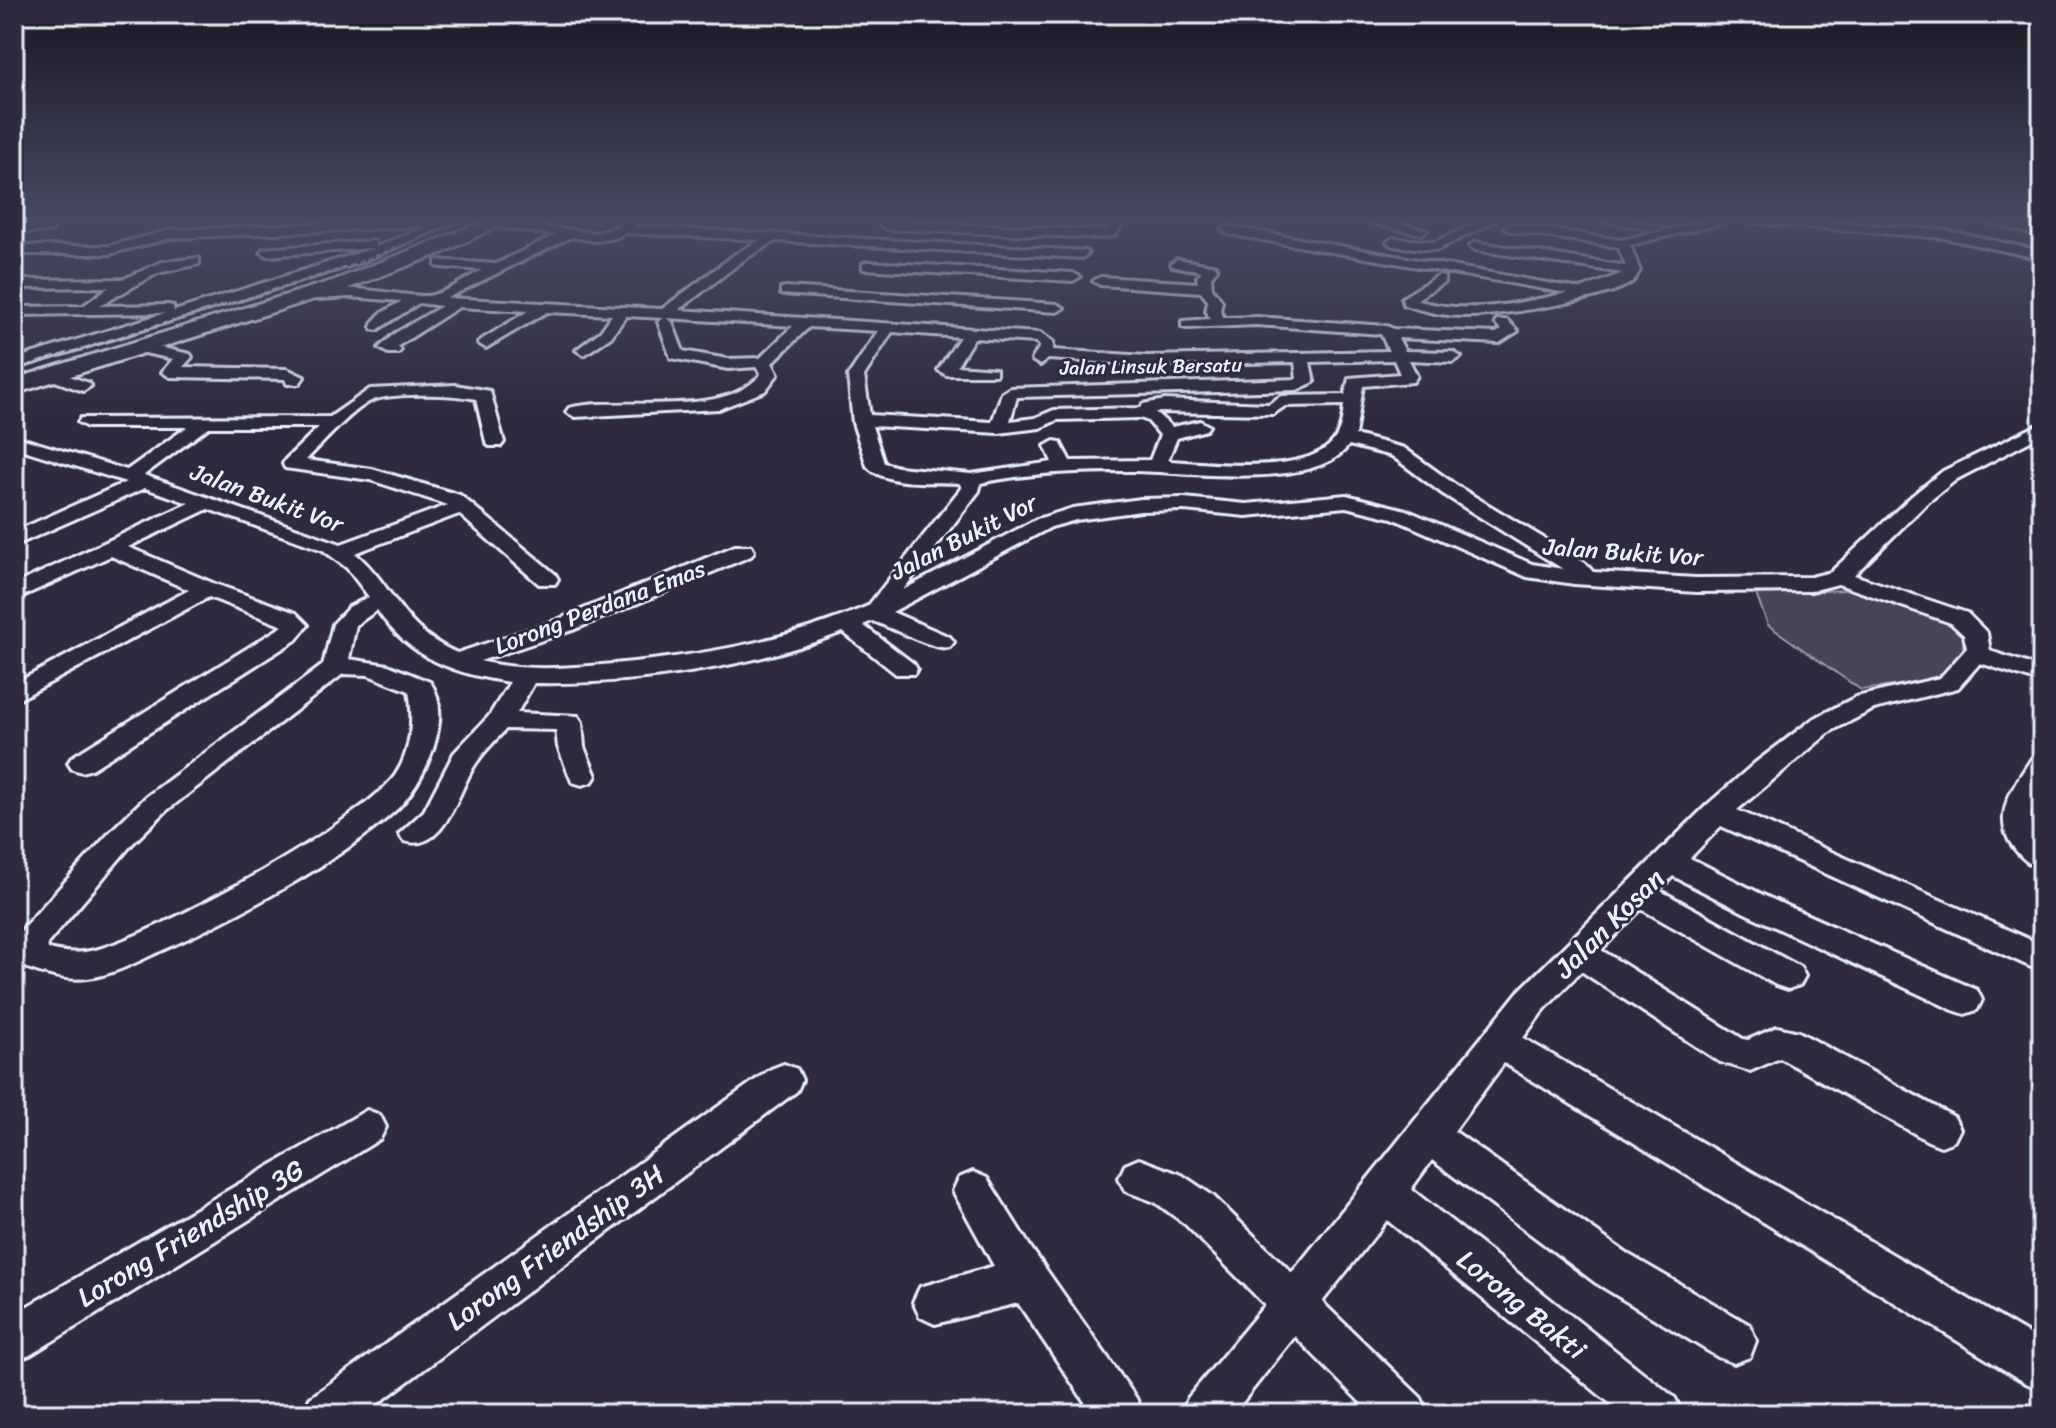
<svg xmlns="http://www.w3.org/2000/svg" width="2056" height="1428" viewBox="0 0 2056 1428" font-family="Sriracha,sans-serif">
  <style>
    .green { fill: #464455; stroke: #979aa6; stroke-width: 2 }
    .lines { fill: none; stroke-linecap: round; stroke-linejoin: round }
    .minor-casing { stroke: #e8f1f8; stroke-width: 6 }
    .highway-casing { stroke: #e8f1f8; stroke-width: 6 }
    .minor { fill: #2f2a3d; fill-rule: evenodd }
    .highway { fill: #2f2a3d; fill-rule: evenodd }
    .rail-far1 { stroke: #e8f1f8; stroke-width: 2; stroke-dasharray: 6 3; stroke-linecap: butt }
    .rail { stroke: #e8f1f8; stroke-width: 3; stroke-dasharray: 8 4; stroke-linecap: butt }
    .labels { text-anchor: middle; stroke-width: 6; stroke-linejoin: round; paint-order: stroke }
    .far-street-label { font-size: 20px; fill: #e8f1f8; stroke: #2f2a3d }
    .street-label { font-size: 24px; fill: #e8f1f8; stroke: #2f2a3d }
    .near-street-label { font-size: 28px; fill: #e8f1f8; stroke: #2f2a3d }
  </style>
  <rect width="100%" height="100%" fill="#2f2a3d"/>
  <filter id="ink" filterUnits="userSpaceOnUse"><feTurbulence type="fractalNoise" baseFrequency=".0125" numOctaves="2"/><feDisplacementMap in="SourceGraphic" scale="16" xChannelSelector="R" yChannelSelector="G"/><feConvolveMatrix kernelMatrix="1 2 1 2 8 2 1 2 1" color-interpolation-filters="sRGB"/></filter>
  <g filter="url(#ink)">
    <path class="green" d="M1867 589 1941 615 1964 634 1962 661 1933 681 1861 690 1768 625 1756 594Z"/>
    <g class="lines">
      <g class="minor-casing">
        <path id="minor" d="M405 220H460L360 263 14 369V359L165 313 14 315V307L83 306 109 287 14 288V280L124 279 162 262 199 258V264L158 273 99 306 168 305 173 306 174 311 374 248 267 256 261 252 263 249 371 241 375 242 376 247 429 226 170 238 109 254H14V246H109L170 230Z
          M494 220 596 233C612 231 623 220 638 220L635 226 1086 251 1088 254 1082 258 776 241 745 259 679 310 1040 333 1053 342V350L1147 356 1389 351 1381 334 1256 325 1187 328 1182 327V321L1210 319 1206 311 1208 301 1201 292 1100 285 1093 281 1100 277 1198 283 1197 277 1202 271 1172 266 1171 263 1177 259 1216 266 1217 269 1211 277 1212 288 1222 301 1220 311 1224 318 1256 317 1387 326 1393 329 1496 333 1502 330 1495 323 1497 320H1507L1518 331 1499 343 1398 338 1405 351 1453 352 1461 357 1453 362 1409 360 1417 376 1413 382 1363 386 1355 435 1404 448 1457 486 1585 563 1593 572 1696 578 1811 577 1831 572 1913 495 1943 471 2042 423V435L1957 479 1927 503 1854 575 1967 613 1987 633 1990 651 2042 668V683L1980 663 1958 688 1874 709 1831 731 1737 810 2042 945V972L1721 826 1690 858 1767 897 1977 990 1982 1000 1977 1010 1965 1014 1953 1010 1745 913 1673 876 1659 890 1800 967 1805 976 1800 985 1788 989 1776 985 1641 909 1601 950 1743 1039 1748 1040 1777 1027 1799 1032 1954 1117 1960 1129 1954 1141 1941 1146 1928 1141 1780 1058 1750 1071 1720 1062 1581 971 1542 1012 1523 1038 2042 1342V1390L2026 1383 1504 1063 1454 1131 1626 1253 1750 1325 1756 1341 1750 1357 1734 1363 1718 1357 1596 1283 1432 1160 1411 1189 1675 1398 1682 1414H1623L1387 1220 1322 1302 1421 1398 1428 1414H1372L1295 1336 1233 1414H1181L1188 1398 1265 1305 1185 1224 1155 1202 1125 1191 1119 1178 1125 1165 1139 1159 1182 1175 1213 1196 1292 1273 1518 992 1707 805 1755 763 1813 719 1856 697 1940 678 1967 648 1964 635 1951 623 1838 584 1811 591 1696 592 1574 584 1527 577 1392 518 1346 507 1246 516 1184 510 1141 511 1076 520 1051 527 892 612 950 637 954 642 950 647C934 651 892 627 872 621L863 625 914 664 917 669 914 674H896L843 632C748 668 636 685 534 683L517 713 578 716 582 722 584 747 596 776 592 782 582 785 572 782 558 747 556 730 506 729C496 740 485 750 477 762 458 787 447 854 404 841L399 834 424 811 454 753 489 716 510 682C454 674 410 658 377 610L356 625 349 659 388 665 430 682C455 717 424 783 397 809 337 864 231 920 156 953 135 963 111 975 88 978 65 981 43 974 22 966L14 944 25 926 112 830 146 797 323 665 333 624 349 607 369 597 347 568 323 550 208 509 128 547 215 584 296 613 308 625 296 640 92 769 82 772 72 769 68 763 72 757 283 626 209 597 14 702V684L189 590 111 556 14 600V585L189 503 145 488 14 546V532L126 482 14 447V436L127 470 187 427H87L78 422 81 418 330 417 370 389 455 385 490 391 504 442 501 446H489L486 442 476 399C452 394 400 393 376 399 358 403 320 446 306 460L372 469 460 495 555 574 558 579 555 584H539L459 514 355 553C398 590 397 626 457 653L557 620 735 546H751L754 551 751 556 573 630 480 661C524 672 569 668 613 664 701 656 787 641 868 606L962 487 959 483C933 481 886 487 867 466L853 423 848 376 878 331 809 327 772 363 778 374 765 391 719 409 575 417 566 412 569 408C622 395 725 420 761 374L756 367 728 369 671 358 658 322 664 318 626 316 611 337 584 355 576 350 601 331 612 315 547 312 486 348 478 343 481 340 528 311 459 307 398 346 401 350 398 353H388L379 348 395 333 442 306 419 303 377 330 372 329V323L380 314 402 301 349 297 304 300 297 296C320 278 396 296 426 296 443 295 467 278 482 270L441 267 436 266V260L496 264 555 235 490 226V222ZM624 233 760 240 737 253 662 309 447 298 571 237 596 241 616 238ZM666 318 793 326 760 358 728 359 683 351 672 322ZM892 332 960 337 938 370 946 375H996V369L957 366 974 338 1036 342 1040 346 1032 360 1040 365 1048 359 1147 365 1295 362 1297 379 1010 388 1002 393 992 422 870 415 864 376ZM1394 360 1400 374 1349 378 1345 395 1281 396 1269 404 1165 400 1143 404 1141 408 1054 410 1035 418 1010 421 1017 397 1297 390 1314 382 1310 362ZM1344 405C1343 417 1341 431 1334 440 1308 476 1210 463 1170 461L1168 459 1177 438 1206 430 1209 426 1200 421 1172 427 1155 412 1273 414 1285 406ZM1140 418 1148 421 1160 435 1150 460 1070 461 1060 442 1054 441 1045 446 1052 462 971 474 898 467 884 463 872 426 999 433 1040 428 1057 420ZM209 427H319L285 460 283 464 285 468 370 480 448 505 341 544 144 475ZM1349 445 1392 456 1443 494 1563 569 1532 564 1406 510 1346 495 1246 504 1184 498 1141 499 1073 508 1037 519 903 590 979 491 981 483C1028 473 1077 471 1126 471 1181 470 1314 493 1349 445ZM343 674 368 675 409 691C414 717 411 752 396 774 364 822 148 940 90 951 76 954 61 952 48 949L47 944 132 844 166 811Z
          M1114 220H1126L1115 235 1101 238 886 229 880 225 886 221 1101 230 1107 229Z
          M1357 220H1383L1427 230 1421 234Z
          M1482 220H1497L1437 250 1393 246 1387 242 1393 238 1435 242Z
          M1600 220H1630L1662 227 1656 231Z
          M1711 220H1735L1630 245 1640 271C1637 274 1636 278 1633 281 1614 299 1493 317 1465 316 1443 316 1424 311 1404 305L1402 298 1439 275 1444 276V282L1416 300C1466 315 1517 304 1567 293L1228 234 1222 230 1228 226 1581 289 1623 273 1475 250 1469 246 1475 242 1626 266 1618 247 1510 231 1504 227 1510 223 1621 240Z
          M1749 220H1801L1944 230 2042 251V259L1944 238 1755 223Z
          M1977 220H2000L2042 228V236Z
          M47 224 53 228 51 231 14 233V225Z
          M868 262 1073 273 1080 277 1073 281 863 269V263Z
          M786 287 1057 304 1064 308 1057 312 781 294V288Z
          M140 343 190 354 192 357 183 367 287 369 304 377 299 384H287L285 379 170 377 162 372 173 359 135 351V345Z
          M52 370 89 383 91 386 83 391 46 378 44 375Z
          M2042 755V788L2031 813V823L2042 841V869C2029 865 2020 857 2012 845 1991 814 2015 785 2032 758Z
          M784 1064 797 1069 802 1080 797 1091 364 1414H303L310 1398 771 1069Z
          M367 1110 380 1115 386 1127 380 1139 30 1355 14 1361V1314Z
          M973 1172 987 1178 1031 1248 1136 1398 1143 1414H1093L1018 1303 935 1324 920 1317 913 1302 920 1287 994 1266 953 1191 959 1178Z"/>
      </g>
      <g class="highway-casing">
        <path id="highway" d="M488 220H510L444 252 349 288 14 394V379L335 280Z"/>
      </g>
      <use href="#minor" class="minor"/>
      <use href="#highway" class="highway"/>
      <path class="rail-far1" d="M160 325 347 267 465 220"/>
      <path class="rail" d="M14 370 166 323"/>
    </g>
  </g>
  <linearGradient id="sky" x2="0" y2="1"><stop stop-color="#1a1722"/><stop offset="0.52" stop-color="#474a62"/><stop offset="1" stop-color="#474a62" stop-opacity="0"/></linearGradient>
  <rect width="2056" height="420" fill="url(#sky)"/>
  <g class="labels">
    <g class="far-street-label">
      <text transform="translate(1151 366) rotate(-1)" y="7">Jalan Linsuk Bersatu</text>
    </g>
    <g class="street-label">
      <text transform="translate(267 498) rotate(20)" y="8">Jalan Bukit Vor</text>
      <text transform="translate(964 537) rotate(-27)" y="8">Jalan Bukit Vor</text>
      <text transform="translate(1623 552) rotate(4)" y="8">Jalan Bukit Vor</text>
      <text transform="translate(600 607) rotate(-21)" y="8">Lorong Perdana Emas</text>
    </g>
    <g class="near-street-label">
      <text transform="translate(1609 923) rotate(-45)" y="10">Jalan Kosan</text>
      <text transform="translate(190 1233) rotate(-31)" y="10">Lorong Friendship 3G</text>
      <text transform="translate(555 1247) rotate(-36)" y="10">Lorong Friendship 3H</text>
      <text transform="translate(1522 1304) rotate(39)" y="10">Lorong Bakti</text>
    </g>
  </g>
  <rect width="2056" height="1428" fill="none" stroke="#2f2a3d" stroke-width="48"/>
  <rect x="24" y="24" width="2008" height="1380" fill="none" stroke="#e8f1f8" stroke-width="3" filter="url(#ink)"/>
</svg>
